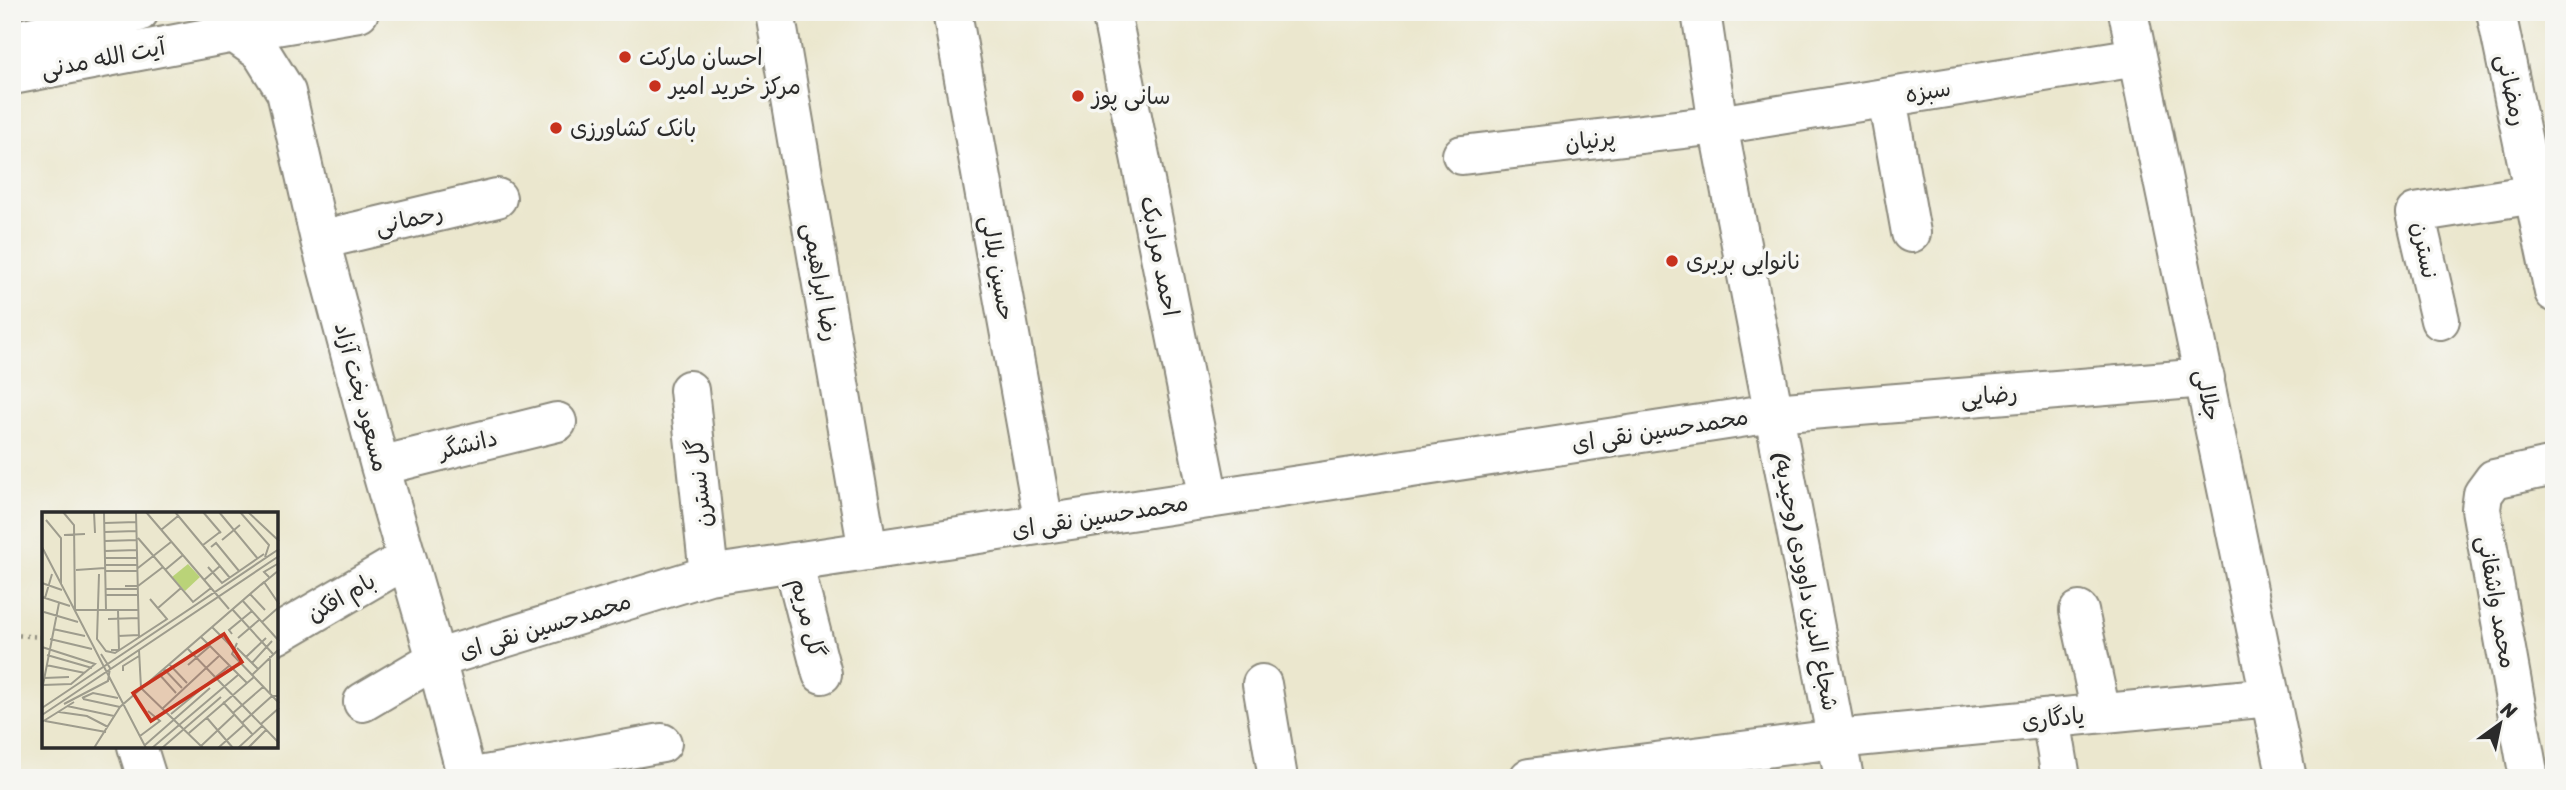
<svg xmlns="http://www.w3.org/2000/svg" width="2566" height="790" viewBox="0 0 2566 790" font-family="Sriracha,'Playpen Sans Arabic',sans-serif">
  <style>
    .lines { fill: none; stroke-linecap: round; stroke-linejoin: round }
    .minor-casing { stroke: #8b897c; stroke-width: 42 }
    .major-casing { stroke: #8b897c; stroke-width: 42 }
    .path { stroke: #8b897c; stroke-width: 4.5; stroke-dasharray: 2 5; stroke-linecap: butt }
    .minor { stroke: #fff; stroke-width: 38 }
    .major { stroke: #fff; stroke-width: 38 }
    .poi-dot { fill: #c8321e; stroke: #f6f6f2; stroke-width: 2.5 }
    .labels { text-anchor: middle; stroke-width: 7; stroke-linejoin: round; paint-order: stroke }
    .poi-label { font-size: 23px; fill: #2b2b2b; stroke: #f6f6f2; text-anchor: start }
    .street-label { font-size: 23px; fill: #2b2b2b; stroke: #f6f6f2 }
    .inset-road { fill: none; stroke: #9e9c8d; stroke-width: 2 }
    .view { fill: #c8321e; fill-opacity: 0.15; stroke: #c8321e; stroke-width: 3.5 }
    .inset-edge { fill: none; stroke: #2b2b2b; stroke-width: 3.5 }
  </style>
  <rect width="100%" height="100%" fill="#f6f6f2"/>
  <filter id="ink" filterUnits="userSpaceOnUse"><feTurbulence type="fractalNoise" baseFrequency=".0143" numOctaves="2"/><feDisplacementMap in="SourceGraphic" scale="14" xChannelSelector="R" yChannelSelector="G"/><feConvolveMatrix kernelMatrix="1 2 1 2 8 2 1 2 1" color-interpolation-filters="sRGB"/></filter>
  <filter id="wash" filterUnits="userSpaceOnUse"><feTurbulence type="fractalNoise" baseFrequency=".00686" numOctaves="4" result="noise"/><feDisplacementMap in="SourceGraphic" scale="28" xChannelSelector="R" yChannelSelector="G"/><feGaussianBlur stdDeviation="1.57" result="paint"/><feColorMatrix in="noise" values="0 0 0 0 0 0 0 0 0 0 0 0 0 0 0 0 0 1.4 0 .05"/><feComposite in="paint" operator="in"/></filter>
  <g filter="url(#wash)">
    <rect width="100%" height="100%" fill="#ebe7ce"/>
  </g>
  <g filter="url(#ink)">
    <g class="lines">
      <g class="minor-casing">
        <path id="minor" d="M775 12 868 551
          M952 12 1044 524
          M1111 12 1209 499
          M1701 12 1718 125 1844 778
          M2128 12 2287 778
          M2496 12 2554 292
          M234 33 261 52 286 92 320 240 380 466 436 659 467 778
          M1887 98 1911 233
          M1462 155 1718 125 2137 57
          M320 240 497 198
          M2440 320 2415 213 2554 191
          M689 390 709 575
          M380 466 557 422
          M793 562 822 674
          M2079 611 2101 713
          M276 635 406 559
          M1262 684 1278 778
          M363 702 436 659 709 575 1773 413 2205 378
          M2051 718 2061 778
          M137 746 147 778
          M468 778 662 743
          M1529 778 1836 739 2270 697
          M2529 778 2481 509 2483 494 2494 479 2554 466"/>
      </g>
      <g class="major-casing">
        <path id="major" d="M12 41 139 12
          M12 75 234 33 359 12"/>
      </g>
      <path class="path" d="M12 635 44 637"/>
      <use href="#minor" class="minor"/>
      <use href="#major" class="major"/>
    </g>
  </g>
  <g class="poi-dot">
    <circle cx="625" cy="57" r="7"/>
    <circle cx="655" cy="86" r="7"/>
    <circle cx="1078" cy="96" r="7"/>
    <circle cx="556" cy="128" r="7"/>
    <circle cx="1672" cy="261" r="7"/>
  </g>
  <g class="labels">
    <g class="poi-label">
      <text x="639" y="65">احسان مارکت</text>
      <text x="669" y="94">مرکز خرید امیر</text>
      <text x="1092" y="104">سانی پوز</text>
      <text x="570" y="136">بانک کشاورزی</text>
      <text x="1686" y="269">نانوایی بربری</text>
    </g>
    <g class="street-label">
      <text transform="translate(103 58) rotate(-11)" y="8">آیت الله مدنی</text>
      <text transform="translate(2512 90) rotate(78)" y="8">رمضانی</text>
      <text transform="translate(1928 91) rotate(-9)" y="8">سبزه</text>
      <text transform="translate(1590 140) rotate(-7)" y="8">پرنیان</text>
      <text transform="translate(409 219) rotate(-13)" y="8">رحمانی</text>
      <text transform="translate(2425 250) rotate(79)" y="8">نسترن</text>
      <text transform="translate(1160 256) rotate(79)" y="8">احمد مرادبک</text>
      <text transform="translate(998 268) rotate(80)" y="8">حسین بلالی</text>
      <text transform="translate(821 282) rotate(80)" y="8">رضا ابراهیمی</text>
      <text transform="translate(1989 395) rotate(-5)" y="8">رضایی</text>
      <text transform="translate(2208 395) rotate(78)" y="8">جلالی</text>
      <text transform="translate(362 397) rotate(75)" y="8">مسعود بخت آزاد</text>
      <text transform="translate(1660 430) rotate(-9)" y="8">محمدحسین نقی ای</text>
      <text transform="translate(468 444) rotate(-14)" y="8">دانشگر</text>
      <text transform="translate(699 483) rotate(-96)" y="8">گل نسترن</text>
      <text transform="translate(1100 516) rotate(-9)" y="8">محمدحسین نقی ای</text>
      <text transform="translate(1806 581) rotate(79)" y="8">شجاع الدین داوودی (وحیدیه)</text>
      <text transform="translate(341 597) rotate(-30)" y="8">بام افکن</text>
      <text transform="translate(2497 602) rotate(80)" y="8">محمد واشقانی</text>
      <text transform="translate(808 618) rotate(76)" y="8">گل مریم</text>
      <text transform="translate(545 626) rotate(-17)" y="8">محمدحسین نقی ای</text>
      <text transform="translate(2053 718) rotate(-6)" y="8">یادگاری</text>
    </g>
  </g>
  <g transform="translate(42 512)">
    <rect width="236" height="236" fill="#ebe7ce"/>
    <path d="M146 52 158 65 143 79 130 65Z" fill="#bad378"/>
    <path class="inset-road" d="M21 0 32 13 33 98H96M52 0 53 21M62 0 64 98M94 0 97 126M104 0 187 97M133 0 188 66M161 0 179 21M177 0 216 47M198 0 227 33 223 45M206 0 237 29M4 8 19 26V72M63 11 94 10M119 18 136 4M63 20 94 19M22 23 43 22M96 26 151 90 169 76M180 28 198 13M63 29 95 28M161 33 178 20M0 35 104 236M169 35 174 31 197 59M63 39 95 38M63 46H95M63 53H95M166 55 180 71 222 42M96 56 129 30M34 58 63 56M123 58 141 43M63 59H96M57 62 55 127 64 139 73 141 125 107 108 87M227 65 222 60 237 51M162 68 178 54M222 70 237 92M0 71 20 78M219 73 237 58M83 74H96L121 55M63 77H96M208 82 223 98M64 83H96M0 85 28 94M3 86 10 62M200 88 237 129M116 96 139 76M190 97 231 142M2 100 36 110M66 107 97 106M220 110 237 95M170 115 193 138M11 117 43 124M190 122 187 118 210 99M76 124 97 123M159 125 205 171M196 126 217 108M8 127 50 137M195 131 190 142 237 191M0 135 53 152 29 172 1 173M145 136 237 231M195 136 216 157M69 138H77L76 98M97 138 99 176M5 143 50 156M204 145 224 126M210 151 230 129M127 152 145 171M4 153 43 161M146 153 168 134M122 157 140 176M81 159V154L97 144M117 162 134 181M210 163 237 137M2 166 27 165M100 177 161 236M0 178 17 91M228 182V144M40 186 51 181 76 186M41 187 78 195M181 190 211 223M22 192 66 169 68 156 59 142M25 194 72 204M0 196 237 37M120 197 177 144M17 200 45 204 66 215M191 201 221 175M129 202 187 154M0 203 237 44M165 206 191 236M3 209 64 220M0 210 32 190M200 211 230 184H237M219 212 237 196M147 221 212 165M98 224 118 209 106 199M103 233 168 176M159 234 192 203M52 236 78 195 222 70M110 236 196 163M120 236 179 185M176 236 202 213M196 236 220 214M206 236 224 218"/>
    <path class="view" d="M182 122 200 150 109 209 91 181Z"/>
    <rect width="236" height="236" class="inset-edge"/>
  </g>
  <rect width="2566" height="790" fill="none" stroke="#f6f6f2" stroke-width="42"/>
  <g transform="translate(2500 724) rotate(33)" stroke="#f6f6f2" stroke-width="5" paint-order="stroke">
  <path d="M0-5L12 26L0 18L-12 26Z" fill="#2b2b2b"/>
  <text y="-10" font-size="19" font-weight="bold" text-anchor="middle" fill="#2b2b2b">N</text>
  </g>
</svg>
